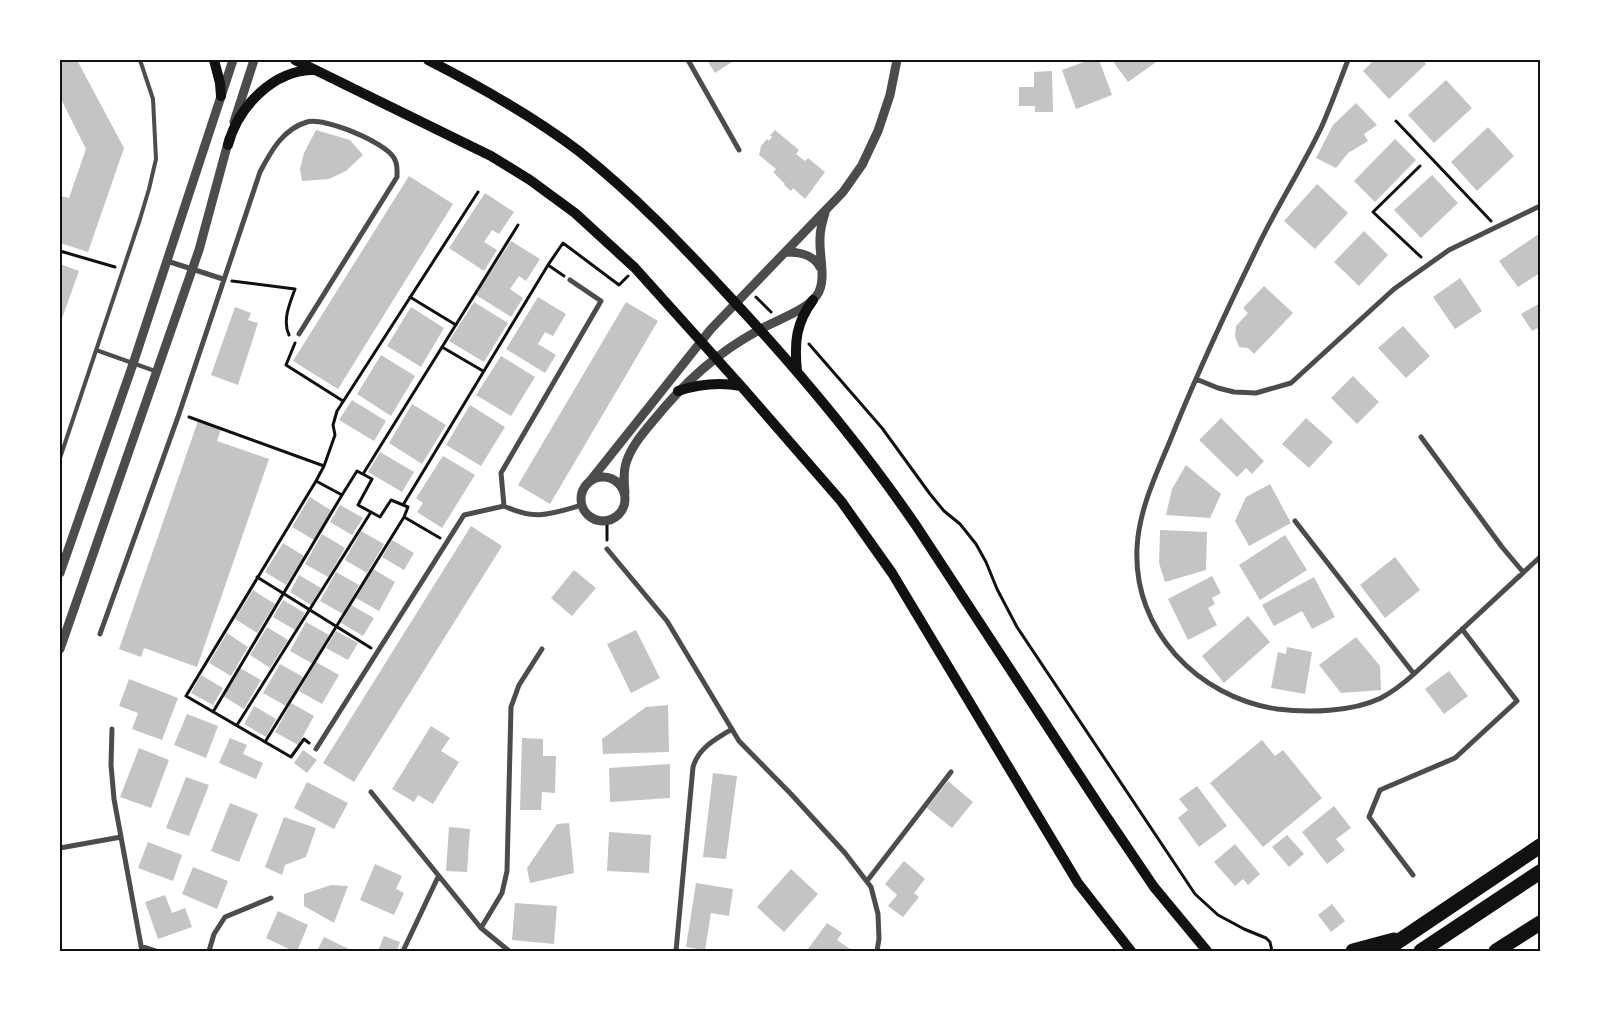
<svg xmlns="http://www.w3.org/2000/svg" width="1600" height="1011" viewBox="0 0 1600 1011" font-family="'Sofia Sans Condensed',sans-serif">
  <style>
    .building { fill: #c4c4c4 }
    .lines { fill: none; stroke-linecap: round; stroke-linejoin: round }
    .path { stroke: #111; stroke-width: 3 }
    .service { stroke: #4c4c4c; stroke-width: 4 }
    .minor { stroke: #4c4c4c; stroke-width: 5 }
    .tertiary { stroke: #4c4c4c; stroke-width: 9 }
    .secondary { stroke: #111; stroke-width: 10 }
    .motorway { stroke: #111; stroke-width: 15 }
    .neatline { fill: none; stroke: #111; stroke-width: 2 }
  </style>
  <rect width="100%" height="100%" fill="#fff"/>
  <path class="building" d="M60 60H77L124 148 88 252 60 243V196L69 198 86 149 62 101 60 102Z
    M707 60H735L715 73Z
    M1089 60H1099L1112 95 1076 109 1062 70Z
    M1112 60H1159L1128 82Z
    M1374 60H1423L1426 64 1389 99 1363 71Z
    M1052 71 1053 112H1035V106H1019V87H1034V72Z
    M1446 80 1472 108 1434 143 1408 115Z
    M1356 103 1377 125 1364 134 1368 141 1348 153 1336 168 1316 158 1333 125Z
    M1488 127 1514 156 1477 191 1451 162Z
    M316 130 350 140 363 155 346 171 329 179 302 181 300 169 304 153Z
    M775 130 799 150 796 154 805 161 808 158 825 172 805 199 793 188 791 191 784 185 785 184 773 172 776 169 759 155 761 146 767 139 769 141 772 137 770 135Z
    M1395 139 1416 160 1375 202 1354 181Z
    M1432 175 1458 203 1421 238 1394 210Z
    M409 176 453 204 338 389 293 361Z
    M1317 184 1348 213 1315 249 1284 221Z
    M485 193 514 212 499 234 492 230 484 242 497 250 484 271 449 248Z
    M1364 231 1388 255 1359 286 1334 262Z
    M1540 233V273L1518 287 1499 261Z
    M511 241 540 259 526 281 519 276 510 289 523 298 511 317 476 295Z
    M60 264 79 271 60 324Z
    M1460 278 1482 311 1455 329 1433 297Z
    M1264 286 1293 313 1254 354 1248 348 1239 347 1235 336 1236 326 1248 313 1243 308Z
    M538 297 566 314 553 336 545 332 538 344 556 355 545 373 506 349Z
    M474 302 508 323 484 362 449 341Z
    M626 302 658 321 550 504 518 485Z
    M1540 303V327L1532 331 1521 314Z
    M235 307 251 313 248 320 258 323 238 385 211 375Z
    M411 307 444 328 421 367 387 346Z
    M1403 326 1430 356 1406 378 1378 348Z
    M381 355 415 376 391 416 357 394Z
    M501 356 535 377 511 416 476 395Z
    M1353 376 1379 402 1357 424 1331 398Z
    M352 400 386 421 374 441 339 420Z
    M412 404 446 425 422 464 389 443Z
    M470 405 505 427 481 466 446 445Z
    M1221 418 1264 461 1252 474 1246 468 1237 477 1199 440Z
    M1306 418 1333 442 1309 468 1282 444Z
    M198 421 221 429 217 441 269 459 197 667 144 648 141 657 119 649Z
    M380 452 414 472 402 492 368 472Z
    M443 456 475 475 442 528 417 512 423 503 416 498Z
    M1186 465 1221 494 1210 518 1166 515 1172 489Z
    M1270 484 1291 523 1249 546 1235 521 1246 497Z
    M310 497 332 511 314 540 292 527Z
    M340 505 363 518 352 535 330 522Z
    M471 526 502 546 354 782 323 763Z
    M1160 530 1207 532 1206 570 1165 582 1159 563Z
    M361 531 384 544 367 573 345 560Z
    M322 534 345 548 328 577 305 564Z
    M1285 535 1307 570 1260 600 1239 565Z
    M392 540 414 553 404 570 382 557Z
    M283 543 304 556 286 585 265 572Z
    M1395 557 1420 590 1385 618 1360 585Z
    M373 569 395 582 379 611 356 598Z
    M574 570 596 588 572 616 551 598Z
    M336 572 359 585 343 614 320 601Z
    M299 575 321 588 311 605 290 592Z
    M1212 576 1221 593 1212 598 1215 604 1208 608 1217 625 1188 640 1168 599Z
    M1314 577 1335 617 1312 629 1302 611 1274 626 1262 605Z
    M253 590 275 604 257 633 235 619Z
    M283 600 305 613 295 630 273 617Z
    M351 605 374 618 363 636 341 623Z
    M1248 616 1270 642 1224 683 1202 656Z
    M306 622 329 635 313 664 290 651Z
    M267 627 288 640 270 668 250 655Z
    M636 630 660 678 631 693 607 644Z
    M336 631 358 643 348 660 326 648Z
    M227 633 248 647 231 676 209 663Z
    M1356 637 1380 666 1381 690 1341 693 1319 665Z
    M1287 647 1312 652 1305 694 1271 688 1278 652 1286 654Z
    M316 662 339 675 322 704 299 691Z
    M280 664 303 677 286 706 263 693Z
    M240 668 261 680 244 709 223 696Z
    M1449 671 1468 696 1444 714 1425 689Z
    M201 675 223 688 213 705 191 693Z
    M129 679 178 698 162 740 132 729 138 713 119 706Z
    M291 703 314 716 298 745 275 732Z
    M668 705 669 752 603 754 602 739 646 707Z
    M254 706 276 719 266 737 244 724Z
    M187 714 218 726 206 758 174 745Z
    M431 726 450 738 441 751 459 762 433 804 418 795 414 802 392 789Z
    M230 738 247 745 243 754 263 763 256 779 219 763Z
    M522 738 543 739V756H556L555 793 542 792 541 810H520Z
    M1262 740 1275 756 1283 750 1322 798 1263 847 1210 783Z
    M139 748 169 760 151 808 120 797Z
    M303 750 317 760 307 773 294 763Z
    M670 764V798L610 802 609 768Z
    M713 773 737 776 726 859 703 857Z
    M186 777 209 785 189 836 166 828Z
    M948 781 973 802 952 828 927 808Z
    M307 782 348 803 334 829 294 808Z
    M1197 786 1227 826 1199 847 1178 818 1188 810 1179 799Z
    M230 803 258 814 239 862 211 851Z
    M1334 806 1351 828 1336 839 1345 850 1327 864 1302 832Z
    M284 817 316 828 306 857 285 865 282 875 265 867Z
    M569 823 574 873 530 883 527 868 557 824Z
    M449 827 470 829 467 872 446 871Z
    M609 832 651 835 649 873 607 871Z
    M1287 835 1304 854 1289 867 1272 847Z
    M148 842 182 855 173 881 138 868Z
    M1235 844 1260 874 1248 885 1243 879 1235 886 1214 862Z
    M904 861 925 879 914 893 919 897 903 917 888 906 897 895 885 884Z
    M375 864 402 876 396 889 404 893 394 915 360 900Z
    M193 867 228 881 217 909 182 894Z
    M791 869 818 894 784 932 757 907Z
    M696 883 733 889 729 916 711 913 705 950 686 947Z
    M331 885 348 886 334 923 304 906V894Z
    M165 895 172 913 185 908 192 927 158 939 145 902Z
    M515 903 557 906 554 944 512 940Z
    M1332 904 1345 921 1331 932 1318 915Z
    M278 911 308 925 297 951H293L266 938Z
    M827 923 842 933 837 940 850 949 848 951H811L808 949Z
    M384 936 400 942 397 951H378Z
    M324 937 353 951H317Z"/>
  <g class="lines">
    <path class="path" d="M1396 121 1491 221
      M1420 166 1373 212 1421 257
      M60 251 115 267
      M548 265 564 276
      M232 281 295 289C290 303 282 320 289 335
      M410 297 456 325
      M756 297 771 312
      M295 343 286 365 343 401
      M809 344 882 428 930 494 944 511 960 524 976 544 986 562 997 589 1017 627 1195 894 1218 915 1244 929 1266 938 1270 942 1272 951
      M442 347 483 371
      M189 417 324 466
      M363 474 518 225
      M316 481 342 495 357 471 372 479 358 505 380 517 391 500 408 507 404 517 440 538
      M403 505 548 265 563 243 619 285 628 276
      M607 540V521
      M257 577 371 648
      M213 712 342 495
      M237 725 371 512
      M265 742 404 517
      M309 743 304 739 291 757 186 696 316 481 324 466 335 435 333 425 337 411 478 192"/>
    <path class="service" d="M96 350 155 371
      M60 458 140 219 149 189 156 159 153 99 140 60"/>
    <path class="minor" d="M688 60 739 150
      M1348 60C1339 83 1331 106 1321 128 1302 168 1277 206 1258 246 1229 305 1201 365 1176 426 1161 465 1139 505 1137 548 1133 631 1198 697 1277 709 1308 713 1352 712 1381 698 1394 691 1404 683 1414 674L1540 557
      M167 261 223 279
      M1196 379 1218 388 1234 392 1256 393 1291 383 1394 289 1449 250 1540 206
      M1421 437 1502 547 1523 572
      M504 506C536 521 550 514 582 505
      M1295 521 1414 674
      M607 549 667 621 739 741 791 794 845 853 871 887 878 914 879 939 877 951
      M100 634 179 414 260 172C271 151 283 129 307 122 324 117 385 142 394 158 398 164 397 170 397 177L299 334
      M112 729 111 765 114 799 142 951
      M316 749 464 515 504 506 501 473 601 301 570 280
      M371 792 481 928 509 951
      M60 848 121 837
      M1413 875 1369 817 1380 790 1455 758 1517 701 1462 629
      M867 881 951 772
      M481 928 502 893 507 871 511 707 519 685 542 649
      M141 946 156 951
      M209 951 214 934 225 917 271 898
      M403 951 438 877
      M676 951 693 767C699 747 715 740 732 729"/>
    <path class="tertiary" d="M234 122 254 60
      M786 252C799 252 813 254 820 267
      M581 499a22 22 0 1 1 44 0a22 22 0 1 1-44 0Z
      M590 481 711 329 843 192 862 165 878 131 890 95 897 60
      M625 493C624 483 623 473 626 463 631 447 642 434 653 421 684 383 715 354 759 330 776 320 806 311 817 295 827 281 819 256 820 239 820 230 822 222 825 213
      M60 573 133 364 233 60
      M60 649 199 250 229 139"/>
    <path class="secondary" d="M214 60 220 83 221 96
      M295 60 491 156 530 180 575 213 635 268 741 386 841 501 892 573 1078 883 1131 951
      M428 60C481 87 533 116 580 152 634 195 682 245 729 296 797 369 861 445 917 527L1104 813 1154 887 1207 951
      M228 145C238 107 273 70 314 70
      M797 371C794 342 796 323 813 300
      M678 391C699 384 719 382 741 386"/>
    <path class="motorway" d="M1353 951 1394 940
      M1384 951 1540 846
      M1421 951 1540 872
      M1496 951 1540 923"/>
  </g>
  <rect width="1600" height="1011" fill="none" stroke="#ffffff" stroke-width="122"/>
  <rect x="61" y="61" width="1478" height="889" class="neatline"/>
</svg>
